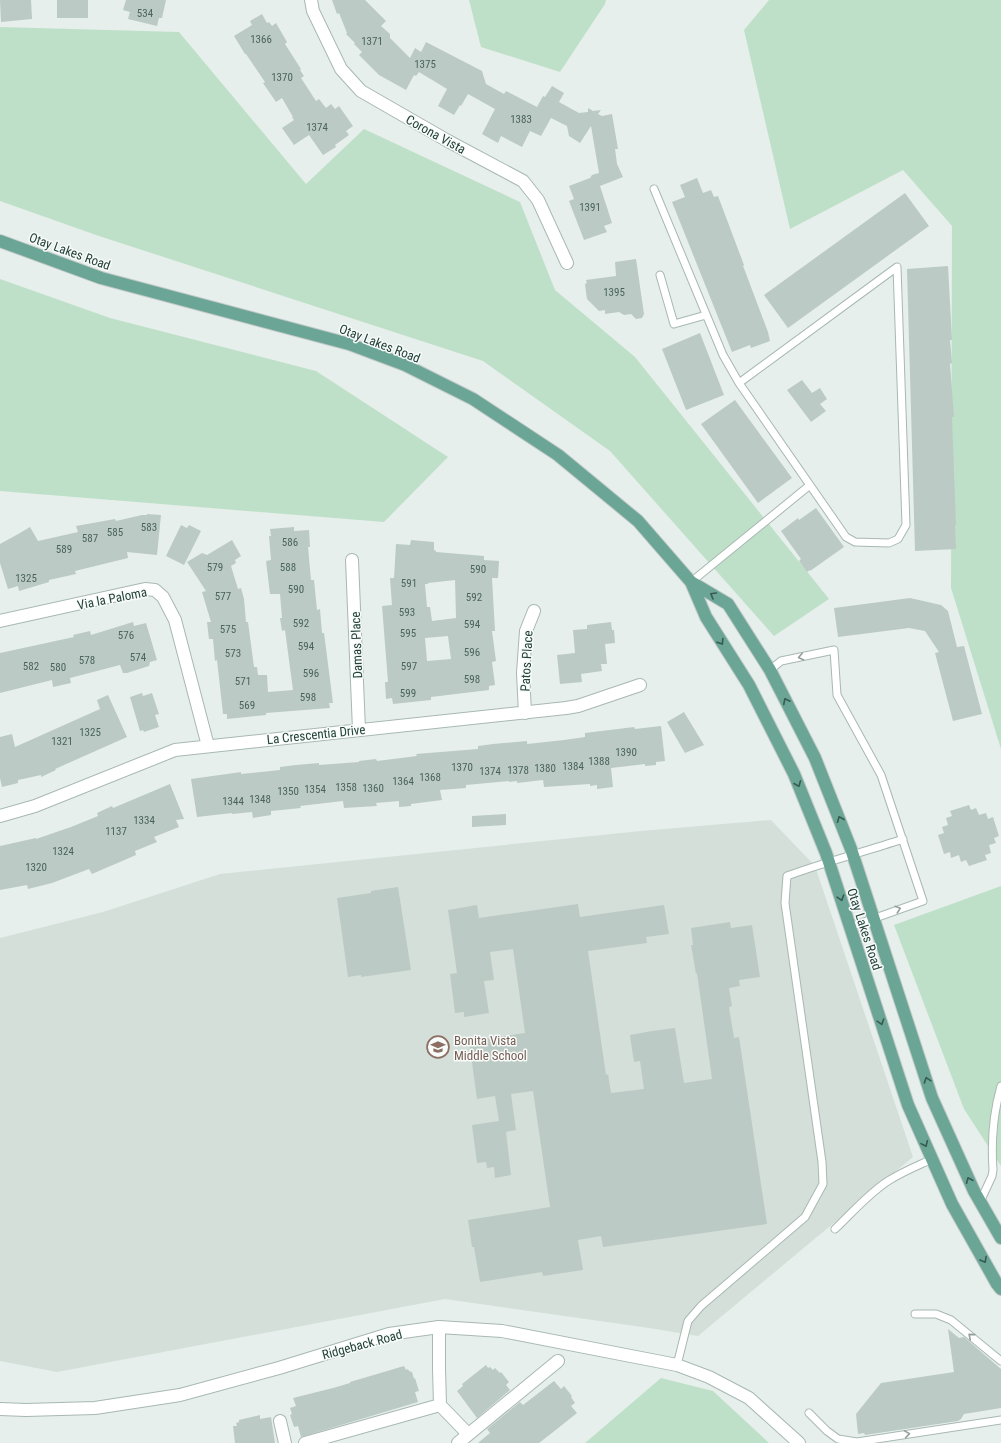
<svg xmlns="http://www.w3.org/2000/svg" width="1001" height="1443" viewBox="0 0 1001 1443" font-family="'Roboto Condensed',sans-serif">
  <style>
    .built { fill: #d4dfda }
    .green { fill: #bfe0c8 }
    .building { fill: #bbcac4; fill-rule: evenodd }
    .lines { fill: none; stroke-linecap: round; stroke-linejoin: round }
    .service-casing { stroke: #a8b8b2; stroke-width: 9 }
    .minor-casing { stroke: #a8b8b2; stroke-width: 14 }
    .tertiary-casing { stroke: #a8b8b2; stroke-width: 14 }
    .primary-casing { stroke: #c2cac8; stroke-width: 14 }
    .service { stroke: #fff; stroke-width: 7 }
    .minor { stroke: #fff; stroke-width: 12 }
    .tertiary { stroke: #fff; stroke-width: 12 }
    .primary { stroke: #6aa596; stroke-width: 12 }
    .oneway { stroke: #365b51 }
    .oneway2 { stroke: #92a09c }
    .labels { text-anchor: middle; stroke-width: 3; stroke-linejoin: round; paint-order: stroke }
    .number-label { font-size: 11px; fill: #4a645c }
    .street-label { font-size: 13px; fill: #24423a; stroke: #f7fbf9 }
    .education-label { font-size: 13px; fill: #785e54; stroke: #f7fbf9; text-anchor: start }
  </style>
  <rect width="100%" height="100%" fill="#e6efeb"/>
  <path class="built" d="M771 820 815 866 913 1157 698 1336 649 1328 445 1299 57 1372 0 1361V938L103 912 220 874 641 831Z"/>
  <path class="green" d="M469 0H606L605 4 560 72 481 47Z
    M769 0H1001V749L951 588 952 226 903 170 790 229 744 30Z
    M0 27 179 32 306 184 364 129 520 202 555 290 635 357 829 599 774 636 610 451 483 361 96 235 0 201Z
    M0 279 110 318 316 371 448 457 384 522 0 491Z
    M1001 886V1166L964 1109 894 925Z
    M661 1378 713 1391 769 1443H585Z"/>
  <path class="building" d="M0 0H31L32 19 1 22Z
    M57 0H88V18H57Z
    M126 0H166L162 18H159L157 26 128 19 130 12 123 10Z
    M332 0H365L386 21 381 26 390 34V38L410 58 415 48 421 52 426 42 482 71 486 84 504 94 506 91 537 107 543 96 545 97 552 86 564 93 559 102 579 113 588 112V108L593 111 601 110 598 114 602 116 612 114 618 149H615L617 164 623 177 600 186 612 223 604 226 607 232 584 240 569 201 574 199 569 186 590 178 592 175 599 173 591 126 580 143 569 136 567 126 551 118 541 136 530 131 522 147 501 136 498 143 482 134 495 109 468 94 461 106 460 105 454 115 438 106 447 89 419 72 416 76 414 75 406 90 379 75 359 55 362 52 354 44 355 43 346 34 347 33 339 13 337 14Z
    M262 14 267 23 269 22 272 26 276 23 287 42 285 44 301 69 300 70 304 76 301 78 316 101 319 99 326 108 331 104 335 109 339 106 353 126 346 131 349 135 335 145 336 147 323 155 309 135 294 145 282 128 294 120 292 117H293L282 98 276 102 263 83 265 82 246 54H245L234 36 252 25 250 21Z
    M697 178 703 193 711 190 714 197 718 196 744 265 743 266 745 271 768 332 770 341 751 348 750 345 732 352 672 202 685 197 680 185Z
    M905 193 929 226 788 328 764 295Z
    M636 259 644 314 642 318 636 319 631 314 624 315 619 312 605 314V310L599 311 587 299 585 284 587 283 586 280 616 276 615 262Z
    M948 266 952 340H950L952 363 950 364 954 417H952L956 525H955L956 549 915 551 907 269Z
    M700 333 724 395 686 410 662 349Z
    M802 380 812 393 820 388 827 399 820 404 826 411 811 422 787 390Z
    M735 400 792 478 758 503 701 424Z
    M816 508 844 547 810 571V570L807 572 799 561 801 559 781 531 798 518 799 520Z
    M147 514 161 515 157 555 127 552 128 558 75 571 76 574 49 580V582L19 591 18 586 8 589 0 563V544L20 533 30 527 38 541 78 532 76 526 115 519 116 521 142 515H147Z
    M181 525 187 528 189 525 201 531 184 565 166 556Z
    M294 527V531L309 530 310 547H308L311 580H314L317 610 320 609 322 633H324L333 703H329L330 708 266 713V715L227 719V714H223L217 660 215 661 213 639H209L207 622H211L202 592 206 591 187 562 202 553 207 555 232 540 241 556 235 560 236 563 231 566 238 589 241 588 244 599 246 622H248L254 667H257L258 675H267L268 692 293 690 285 630 282 631 280 618H282L280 594H270L266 561 271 560 269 536H271L270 529Z
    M411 540 434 542V550L436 551V552L484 556V560L499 561 498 578H492L495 631H492L496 661 492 662 495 685 489 686V690L431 697V700L393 704 392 698 386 699 385 682H388L382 606 392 605 390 578H394L396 544 410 545ZM455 580 456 618 432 621 430 607H427L425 584H428V583ZM448 636 451 659 427 661 425 638Z
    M910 598 941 605 948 611 957 647 964 646 982 714 953 721 935 653 939 652 925 631 909 628 838 637 834 608Z
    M133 622 134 626 146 623 157 660 150 662 149 666 127 673H123L120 665 70 678 71 683 53 687 52 680 0 693V653L74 637 73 635 90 631 91 635Z
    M611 622 612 630H614L615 643 605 644 607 664H601L602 671 581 674 582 682 560 684 557 655 575 653 573 630 587 629V625Z
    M142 693 143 696 152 693 159 714 155 715 159 727 144 732 143 730 140 731 130 697Z
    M108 695 127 737 55 769 56 770 41 777V775L18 780V783L2 787 0 778V737L12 734 15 747 100 709 97 700Z
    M684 712 704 745 685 753 667 722Z
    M661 726 665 761 656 762V765L645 766V764L611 768 613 787 597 789V785L590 786V784L544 787 543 780 517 783V781L509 782V781L466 785V788L440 790 442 800 411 804V806L399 807V801L376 803 377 806 344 808 343 801 300 806 301 808 271 811V815L253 818 252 812 232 814V813L197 817 191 779 241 772V774L280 770V767L296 765 319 763V765L359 762V761L376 759 377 761 417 756 416 754 478 749V746L493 744 527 741V744L564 740 585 737V733L634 727 635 729Z
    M170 784 184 819 176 820 179 827 154 837 157 842 135 851 136 855 92 874 89 869 52 883 28 889 27 885 0 890V846L36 838V839L71 827 98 816 97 813 112 806 113 808Z
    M969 805 971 810 976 808 979 815 986 813 988 819 993 817 999 836 994 838 996 843 989 845 991 853 985 855 987 860 969 866 966 860 961 862 959 855 951 858 950 852 944 854 938 835 944 833 942 827 948 825 946 818 952 816 950 811Z
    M506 814V825L472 827V816Z
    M398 887 411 970 361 977V975L348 977 337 898 371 893V891Z
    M578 904 580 917 664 905 669 934 646 937 647 943 588 951 606 1075 608 1074 611 1093 644 1089 640 1061 634 1062 630 1036V1035L652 1031 675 1028 684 1083 712 1079 697 973 696 974 691 945H693L691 928 730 922 731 928 752 925 760 977 739 980 740 986 729 988 732 1006 729 1007 734 1038 739 1037 767 1224 603 1247 601 1236 578 1240 583 1270 543 1276 542 1272 480 1282 474 1247H472L468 1220 550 1207 533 1091 511 1094 516 1130 506 1132 511 1175 495 1178 494 1167 487 1168 486 1162 477 1163 472 1125 499 1121 495 1096 477 1099 469 1041 525 1033 513 949 490 952 494 980 484 981 489 1013 464 1017V1012L455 1013 450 974 457 973 448 910 477 905 479 918Z
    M948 1329 959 1338 964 1337 1001 1369V1408L964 1414 961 1419 958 1421 865 1435 864 1433 858 1434 856 1414 881 1383 954 1372Z
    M486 1365 488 1368 490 1367 493 1370 495 1368 500 1373 501 1372 509 1382 506 1385 510 1390 477 1418 457 1391 463 1386 462 1384Z
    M404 1366 406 1370 408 1369 409 1371 412 1372 414 1379 415 1378 419 1391 415 1392 418 1402 301 1437 298 1426 294 1427 290 1415 292 1414 290 1408 296 1406 293 1398 333 1388 350 1383V1382Z
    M554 1381 561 1389 564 1386 572 1396 571 1397 575 1403 571 1406 577 1413 557 1429 539 1443H478L490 1433 487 1429 520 1402 523 1405Z
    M260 1415V1419L271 1417 275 1443H235L233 1426H237L236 1423 239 1422V1420Z"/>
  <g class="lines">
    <g class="service-casing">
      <path id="service" d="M654 189 723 355 739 383 846 537 855 542 889 543 898 539 906 525 897 267 739 383
        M660 275 674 324 706 315
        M691 582 810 485
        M770 670 781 661 834 650 837 695 881 775 923 901 850 927
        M980 1202 992 1176 993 1170C991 1141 993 1114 1001 1086
        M835 1229C852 1213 868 1194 888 1181 902 1172 917 1166 932 1159
        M915 1314H936L951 1320 1001 1361
        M677 1365 688 1321 701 1306 805 1217 823 1184 822 1162 785 903 787 876C825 862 864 852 903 839
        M809 1413 827 1431 838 1439 857 1442 1001 1420"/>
    </g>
    <g class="minor-casing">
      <path id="minor" d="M311 0 313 11 341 69 361 91 448 141 523 181 538 200 567 263
        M352 560 359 730
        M0 621 145 589 155 590 163 597 175 620 208 746
        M525 713 523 673 526 631 534 611
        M0 816 35 806 175 750 566 708 578 706 640 685
        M439 1327V1369L440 1405 468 1434
        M280 1421 285 1443
        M305 1443 440 1405
        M458 1443 558 1361"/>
    </g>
    <g class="tertiary-casing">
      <path id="tertiary" d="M0 1409 26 1410 95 1408 180 1395 279 1368 389 1334 439 1327 502 1331 677 1365 709 1377 749 1398 799 1443"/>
    </g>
    <g class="primary-casing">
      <path id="primary" d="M0 241 101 278 349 344 405 365 473 399 558 455 638 521 691 582 706 617 749 685 794 774 826 853 908 1105 952 1204 997 1284 1001 1289
        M691 582 728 604 770 670 815 758 851 849 932 1098 974 1191 1001 1238"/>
    </g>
    <use href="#service" class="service"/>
    <use href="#minor" class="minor"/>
    <use href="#tertiary" class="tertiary"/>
    <use href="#primary" class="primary"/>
  </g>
  <defs><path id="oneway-chevron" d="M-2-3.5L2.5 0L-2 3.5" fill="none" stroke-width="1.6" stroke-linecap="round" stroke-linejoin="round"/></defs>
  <g class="oneway">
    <use href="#oneway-chevron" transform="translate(713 595) rotate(-150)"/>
    <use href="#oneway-chevron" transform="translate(721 642) rotate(58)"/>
    <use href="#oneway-chevron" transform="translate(786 701) rotate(-117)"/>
    <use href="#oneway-chevron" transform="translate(798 784) rotate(68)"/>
    <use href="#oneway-chevron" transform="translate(840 819) rotate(-112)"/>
    <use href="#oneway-chevron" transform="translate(841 898) rotate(72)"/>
    <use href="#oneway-chevron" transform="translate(881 1022) rotate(72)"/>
    <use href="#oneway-chevron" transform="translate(927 1080) rotate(-108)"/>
    <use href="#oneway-chevron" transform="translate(925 1144) rotate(66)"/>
    <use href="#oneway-chevron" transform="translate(969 1180) rotate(-113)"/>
    <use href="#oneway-chevron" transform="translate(984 1260) rotate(61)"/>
  </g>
  <g class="oneway2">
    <use href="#oneway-chevron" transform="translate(801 657) rotate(168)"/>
    <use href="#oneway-chevron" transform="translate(898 909) rotate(-19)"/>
    <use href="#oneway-chevron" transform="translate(971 1336) rotate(-140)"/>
    <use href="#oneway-chevron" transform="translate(907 1434) rotate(-9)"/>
  </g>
  <defs>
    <g id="school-ring" transform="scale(1.15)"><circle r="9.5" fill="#f7fbf9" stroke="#8d6e63" stroke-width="1.5"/><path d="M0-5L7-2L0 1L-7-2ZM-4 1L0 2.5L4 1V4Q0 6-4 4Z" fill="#8d6e63"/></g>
  </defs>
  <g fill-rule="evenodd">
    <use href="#school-ring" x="438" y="1047"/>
  </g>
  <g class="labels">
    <g class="number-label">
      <text x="145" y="17">534</text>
      <text x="261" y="43">1366</text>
      <text x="372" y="45">1371</text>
      <text x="425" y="68">1375</text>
      <text x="282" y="81">1370</text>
      <text x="521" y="123">1383</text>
      <text x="317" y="131">1374</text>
      <text x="590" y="211">1391</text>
      <text x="614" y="296">1395</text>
      <text x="149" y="531">583</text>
      <text x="115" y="536">585</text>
      <text x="90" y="542">587</text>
      <text x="290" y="546">586</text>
      <text x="64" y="553">589</text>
      <text x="215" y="571">579</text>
      <text x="288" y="571">588</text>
      <text x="478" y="573">590</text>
      <text x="26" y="582">1325</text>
      <text x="409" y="587">591</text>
      <text x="296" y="593">590</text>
      <text x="223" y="600">577</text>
      <text x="474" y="601">592</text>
      <text x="407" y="616">593</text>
      <text x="301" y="627">592</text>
      <text x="472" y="628">594</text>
      <text x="228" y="633">575</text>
      <text x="408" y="637">595</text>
      <text x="126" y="639">576</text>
      <text x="306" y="650">594</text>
      <text x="472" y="656">596</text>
      <text x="233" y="657">573</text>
      <text x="138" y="661">574</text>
      <text x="87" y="664">578</text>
      <text x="31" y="670">582</text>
      <text x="409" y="670">597</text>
      <text x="58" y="671">580</text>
      <text x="311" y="677">596</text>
      <text x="472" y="683">598</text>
      <text x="243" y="685">571</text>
      <text x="408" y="697">599</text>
      <text x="308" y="701">598</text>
      <text x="247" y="709">569</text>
      <text x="90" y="736">1325</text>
      <text x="62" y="745">1321</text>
      <text x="626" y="756">1390</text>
      <text x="599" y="765">1388</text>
      <text x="573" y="770">1384</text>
      <text x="462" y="771">1370</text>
      <text x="545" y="772">1380</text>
      <text x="518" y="774">1378</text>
      <text x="490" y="775">1374</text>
      <text x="430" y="781">1368</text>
      <text x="403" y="785">1364</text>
      <text x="346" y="791">1358</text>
      <text x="373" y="792">1360</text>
      <text x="315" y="793">1354</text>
      <text x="288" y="795">1350</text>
      <text x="260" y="803">1348</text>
      <text x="233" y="805">1344</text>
      <text x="144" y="824">1334</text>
      <text x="116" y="835">1137</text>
      <text x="63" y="855">1324</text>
      <text x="36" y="871">1320</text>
    </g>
    <g class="street-label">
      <text transform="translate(436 134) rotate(29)" y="5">Corona Vista</text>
      <text transform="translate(70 251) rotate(20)" y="5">Otay Lakes Road</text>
      <text transform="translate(380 343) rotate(21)" y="5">Otay Lakes Road</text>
      <text transform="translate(112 598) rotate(-11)" y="5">Via la Paloma</text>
      <text transform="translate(356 645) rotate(-92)" y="5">Damas Place</text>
      <text transform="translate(526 661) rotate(-87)" y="5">Patos Place</text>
      <text transform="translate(316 734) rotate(-6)" y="5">La Crescentia Drive</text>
      <text transform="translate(865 929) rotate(72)" y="5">Otay Lakes Road</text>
      <text transform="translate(362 1344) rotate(-15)" y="5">Ridgeback Road</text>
    </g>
    <g class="education-label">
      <text x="454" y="1045">Bonita Vista<tspan x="454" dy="15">Middle School</tspan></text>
    </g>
  </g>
</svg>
